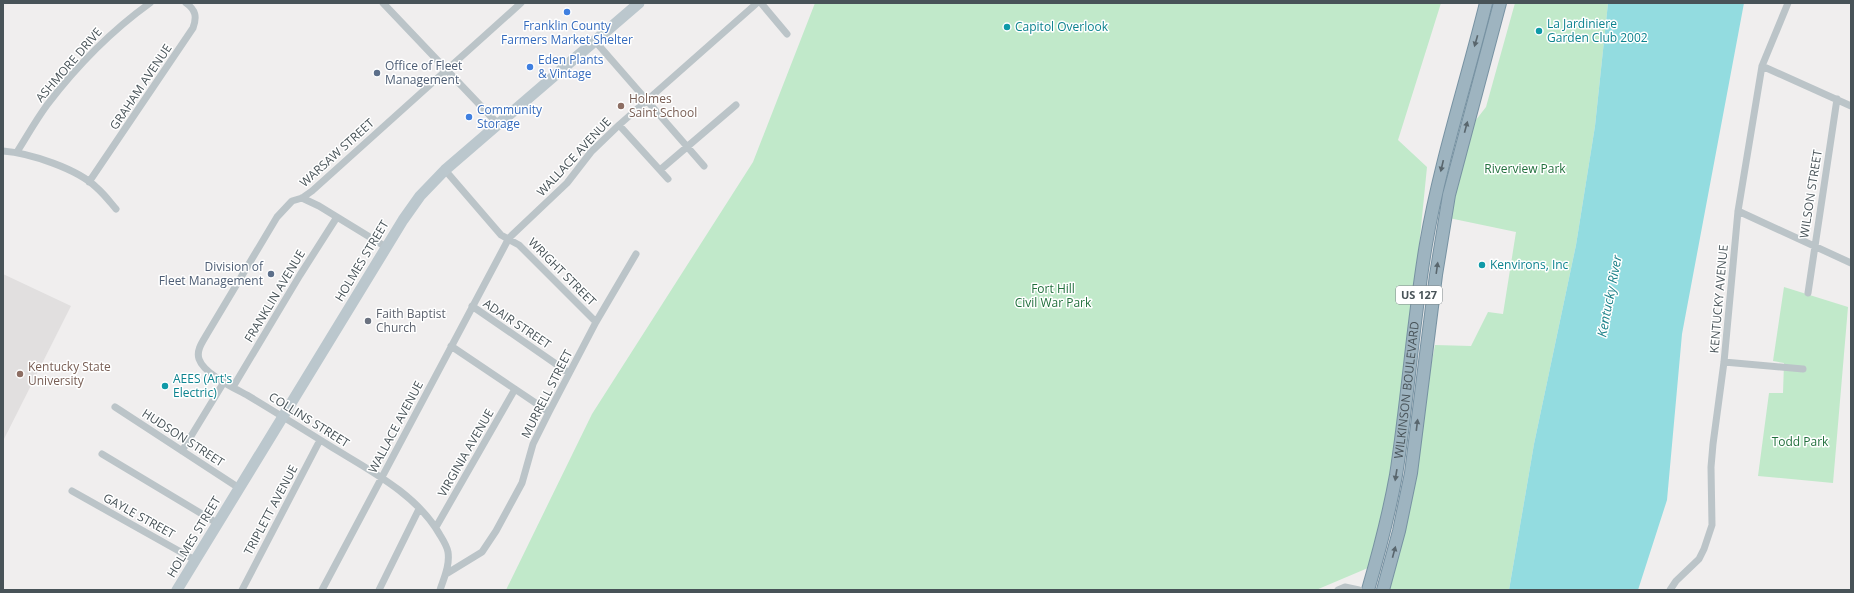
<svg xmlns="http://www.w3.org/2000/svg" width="1854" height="593" viewBox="0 0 1854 593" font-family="'Open Sans',sans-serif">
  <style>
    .education { fill: #e1dfdf }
    .green { fill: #c1e9ca }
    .water { fill: #93dce0 }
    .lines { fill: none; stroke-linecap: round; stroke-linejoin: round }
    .trunk-casing { stroke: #7792a2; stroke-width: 14 }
    .minor { stroke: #bbc4c8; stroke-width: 7 }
    .secondary { stroke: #bbc7cd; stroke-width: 11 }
    .trunk { stroke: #9eb4c0; stroke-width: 12 }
    .oneway { fill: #59666d }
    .shop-dot { fill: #3f7fe0; stroke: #fff; stroke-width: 1.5 }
    .culture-dot { fill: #0f9aa8; stroke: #fff; stroke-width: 1.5 }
    .service-dot { fill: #5c6f8a; stroke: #fff; stroke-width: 1.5 }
    .education-dot { fill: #8d6e63; stroke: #fff; stroke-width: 1.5 }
    .worship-dot { fill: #6b7280; stroke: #fff; stroke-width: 1.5 }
    .labels { text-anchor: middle; stroke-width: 3; stroke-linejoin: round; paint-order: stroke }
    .shield { fill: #fff; stroke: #7f878a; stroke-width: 1 }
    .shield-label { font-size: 11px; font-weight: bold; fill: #485358 }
    .culture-label { font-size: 12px; fill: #0d838f; stroke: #fff; text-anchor: start }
    .shop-label { font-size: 12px; fill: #366cbe; stroke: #fff; text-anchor: start }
    .street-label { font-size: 12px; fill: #485358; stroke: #fff }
    .service-label { font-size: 12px; fill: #4e5e75; stroke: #fff; text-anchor: start }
    .education-label { font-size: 12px; fill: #785e54; stroke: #fff; text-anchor: start }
    .park-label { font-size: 12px; fill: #22703d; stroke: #fff }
    .worship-label { font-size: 12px; fill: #5b616d; stroke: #fff; text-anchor: start }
    .water-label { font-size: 13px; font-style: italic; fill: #1d8289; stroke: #fff }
  </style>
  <rect width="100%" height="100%" fill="#f0eeee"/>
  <path class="education" d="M3 274 71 306 3 441Z"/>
  <path class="green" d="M815 3H1441L1398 140 1427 167 1397 467 1375 565 1316 590H506L592 414 753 162Z
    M1515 3H1608L1595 126 1576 245 1534 444 1509 590H1388L1435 345 1471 346 1488 312 1503 314 1516 232 1449 218 1472 125 1486 107Z
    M1784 287 1848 307 1833 483 1758 476 1769 393H1783L1784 363 1773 361Z"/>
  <path class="water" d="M1608 3H1744L1682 334 1667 500 1638 590H1509L1534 444 1576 245 1595 126Z"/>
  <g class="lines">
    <g class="trunk-casing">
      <g id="trunk">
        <path id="s1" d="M1368 590C1379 552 1389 514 1396 475 1408 398 1413 321 1426 244 1440 162 1466 84 1486 3"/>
        <path d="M1383 590 1399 531 1411 473 1436 275 1449 195 1500 3"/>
      </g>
    </g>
    <path class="minor" d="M383 3 498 124
      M761 3 787 34
      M595 41 704 166
      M1762 66 1851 106
      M619 125 668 179
      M3 151C30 153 78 169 97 188 104 194 110 202 116 209
      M17 152C27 136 36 120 47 105 76 67 111 31 150 3
      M445 170 501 235 519 245 596 322
      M660 170 736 105
      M89 182 193 28C197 17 196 10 186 3
      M302 198 319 206 386 247
      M1738 211 1851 263
      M1808 293 1837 99
      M472 306 569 373
      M451 346 549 412
      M1724 362 1803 369
      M233 387 300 275 337 217
      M115 407 239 488
      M182 451 224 382
      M102 454 217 523
      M72 491 195 560
      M436 527 515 389
      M446 574 482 552 496 531 522 483 533 444 549 412 596 322 636 254
      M242 590 320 440
      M322 590 509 238 567 183 591 152 619 125 757 3
      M379 590 419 509
      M440 590C444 578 450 565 448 552 447 546 443 540 440 535 417 494 369 470 330 446 303 429 275 412 247 395 234 388 204 374 199 359 196 350 203 341 207 334L277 217 292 201 302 198 312 191 521 3
      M1338 590 1345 587 1359 590
      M1670 590 1676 581 1699 559 1704 549 1712 525 1711 467 1713 444 1724 362 1738 211 1762 66 1788 3"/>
    <path class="secondary" d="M177 590 403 220 420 196 445 170 639 3"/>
    <use href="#trunk" class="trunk"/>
  </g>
  <defs><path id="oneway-solid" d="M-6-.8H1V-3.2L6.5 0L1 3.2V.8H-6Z"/></defs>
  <g class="oneway">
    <use href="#oneway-solid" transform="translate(1476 41) rotate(106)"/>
    <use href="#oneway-solid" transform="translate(1466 127) rotate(-75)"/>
    <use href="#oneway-solid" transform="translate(1442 166) rotate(103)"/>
    <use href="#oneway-solid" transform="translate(1437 268) rotate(-82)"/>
    <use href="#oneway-solid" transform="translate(1417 425) rotate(-83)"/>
    <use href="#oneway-solid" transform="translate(1396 475) rotate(99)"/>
    <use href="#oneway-solid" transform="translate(1394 552) rotate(-75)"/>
  </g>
  <g class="shop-dot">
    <circle cx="567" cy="12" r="4"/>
    <circle cx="530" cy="67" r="4"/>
    <circle cx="469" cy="117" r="4"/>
  </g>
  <g class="culture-dot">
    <circle cx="1007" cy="27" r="4"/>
    <circle cx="1539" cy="31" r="4"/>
    <circle cx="1482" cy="265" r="4"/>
    <circle cx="165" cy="386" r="4"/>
  </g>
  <g class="service-dot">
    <circle cx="377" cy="73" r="4"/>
    <circle cx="271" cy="274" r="4"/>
  </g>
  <g class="education-dot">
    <circle cx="621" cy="106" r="4"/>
    <circle cx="20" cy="374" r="4"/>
  </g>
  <circle class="worship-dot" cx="368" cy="321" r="4"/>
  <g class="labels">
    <rect class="shield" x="1396" y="286" width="46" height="18" rx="3"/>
    <g class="shield-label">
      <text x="1419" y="299">US 127</text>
    </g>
    <g class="culture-label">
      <text x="1547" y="28">La Jardiniere<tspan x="1547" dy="14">Garden Club 2002</tspan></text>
      <text x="1015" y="31">Capitol Overlook</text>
      <text x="1490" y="269">Kenvirons, Inc</text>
      <text x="173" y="383">AEES (Art's<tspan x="173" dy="14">Electric)</tspan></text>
    </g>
    <g class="shop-label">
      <text x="567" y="30" text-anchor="middle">Franklin County<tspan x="567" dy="14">Farmers Market Shelter</tspan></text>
      <text x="538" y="64">Eden Plants<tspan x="538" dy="14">&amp; Vintage</tspan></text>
      <text x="477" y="114">Community<tspan x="477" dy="14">Storage</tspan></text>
    </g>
    <g class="street-label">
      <text transform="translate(69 65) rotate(-49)" y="4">ASHMORE DRIVE</text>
      <text transform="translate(141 87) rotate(-56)" y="4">GRAHAM AVENUE</text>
      <text transform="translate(337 153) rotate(-42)" y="4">WARSAW STREET</text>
      <text transform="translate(574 157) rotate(-47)" y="4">WALLACE AVENUE</text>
      <text transform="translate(1811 194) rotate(-81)" y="4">WILSON STREET</text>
      <text transform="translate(362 261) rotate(-59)" y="4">HOLMES STREET</text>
      <text transform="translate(562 272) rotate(45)" y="4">WRIGHT STREET</text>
      <text transform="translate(275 296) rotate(-59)" y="4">FRANKLIN AVENUE</text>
      <text transform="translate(1719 299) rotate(-85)" y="4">KENTUCKY AVENUE</text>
      <text transform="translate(517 324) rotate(34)" y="4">ADAIR STREET</text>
      <text dy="4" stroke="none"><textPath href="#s1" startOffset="204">WILKINSON BOULEVARD</textPath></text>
      <text transform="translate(547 394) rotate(-63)" y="4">MURRELL STREET</text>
      <text transform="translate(309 420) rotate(32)" y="4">COLLINS STREET</text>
      <text transform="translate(396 427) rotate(-62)" y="4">WALLACE AVENUE</text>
      <text transform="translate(183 438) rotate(33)" y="4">HUDSON STREET</text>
      <text transform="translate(466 453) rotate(-60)" y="4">VIRGINIA AVENUE</text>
      <text transform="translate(271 510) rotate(-62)" y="4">TRIPLETT AVENUE</text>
      <text transform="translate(139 516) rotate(29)" y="4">GAYLE STREET</text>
      <text transform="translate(194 537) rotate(-59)" y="4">HOLMES STREET</text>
    </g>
    <g class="service-label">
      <text x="385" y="70">Office of Fleet<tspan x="385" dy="14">Management</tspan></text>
      <text x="263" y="271" text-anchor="end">Division of<tspan x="263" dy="14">Fleet Management</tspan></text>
    </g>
    <g class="education-label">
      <text x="629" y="103">Holmes<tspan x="629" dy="14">Saint School</tspan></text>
      <text x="28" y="371">Kentucky State<tspan x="28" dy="14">University</tspan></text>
    </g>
    <g class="park-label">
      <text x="1525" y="173">Riverview Park</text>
      <text x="1053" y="293">Fort Hill<tspan x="1053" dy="14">Civil War Park</tspan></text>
      <text x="1800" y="446">Todd Park</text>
    </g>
    <g class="worship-label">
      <text x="376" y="318">Faith Baptist<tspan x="376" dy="14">Church</tspan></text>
    </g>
    <g class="water-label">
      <text transform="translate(1609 296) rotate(-79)" y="5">Kentucky River</text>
    </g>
  </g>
  <rect width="1854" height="593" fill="none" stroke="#485358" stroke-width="8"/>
</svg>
